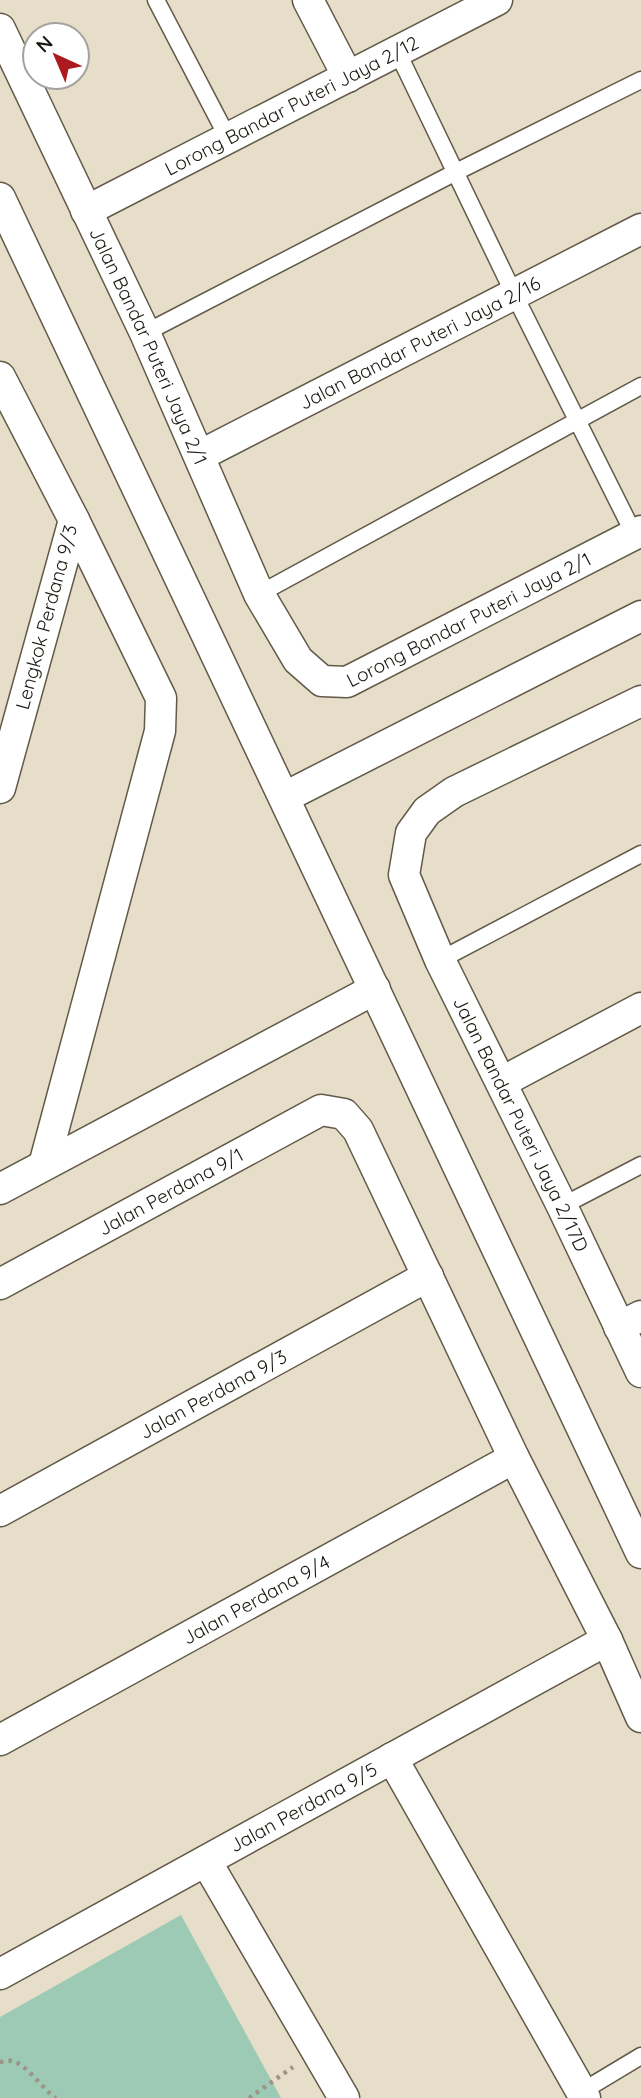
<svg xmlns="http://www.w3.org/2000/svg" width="641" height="2098" viewBox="0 0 641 2098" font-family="Quicksand,sans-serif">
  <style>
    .green { fill: #9ccab4 }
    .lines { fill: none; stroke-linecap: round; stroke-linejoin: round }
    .lane-casing { stroke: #625a48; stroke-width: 19 }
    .street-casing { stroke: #625a48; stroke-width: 33 }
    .path { stroke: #9c9585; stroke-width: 4.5; stroke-dasharray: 3.5 5; stroke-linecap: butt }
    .lane { stroke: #fff; stroke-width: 16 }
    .street { stroke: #fff; stroke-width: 30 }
    .labels { text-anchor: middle; stroke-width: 7; stroke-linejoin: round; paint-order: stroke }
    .street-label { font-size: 19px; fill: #1b1710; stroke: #fff }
  </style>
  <rect width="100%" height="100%" fill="#e7dec9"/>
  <path class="green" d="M181 1915 281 2098H0V2017Z"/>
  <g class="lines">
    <g class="lane-casing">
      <path id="lane" d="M156 0 228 138
        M397 51 514 294 634 534
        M145 333 456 172 641 80
        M259 594 641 386
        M440 960 641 854
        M562 1206 641 1165
        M581 2092 641 2056"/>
    </g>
    <g class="street-casing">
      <g id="street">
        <path d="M308 0 348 77"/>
        <path id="s1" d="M0 29 145 333 259 594 298 660 322 681 347 682 641 531"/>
        <path d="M0 198 641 1553"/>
        <path id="s2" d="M86 211 497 0"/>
        <path d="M0 377 74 520 0 788"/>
        <path id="s3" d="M199 456 641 229"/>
        <path id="s4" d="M641 701 454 792 427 811 411 833 404 875 440 960 562 1206 641 1372"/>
        <path d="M285 797 641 616"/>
        <path d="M502 1082 641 1008"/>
        <path d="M44 1165 160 731 161 698 74 520"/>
        <path d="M0 1189 375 989"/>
        <path id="s5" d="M0 1284 321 1110 344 1114 358 1130 514 1458 607 1640 641 1717"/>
        <path d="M619 1327 641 1316"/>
        <path id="s6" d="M0 1511 428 1276"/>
        <path id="s7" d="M0 1740 514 1458"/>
        <path d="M392 1758 585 2098"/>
        <path d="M206 1861 344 2098"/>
        <path id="s8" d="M0 1974 607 1640"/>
      </g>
    </g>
    <path class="path" d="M0 2062C4 2062 8 2060 12 2061 27 2064 42 2089 56 2098
      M249 2098 293 2067"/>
    <use href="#lane" class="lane"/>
    <use href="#street" class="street"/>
  </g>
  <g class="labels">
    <g class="street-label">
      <text dy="7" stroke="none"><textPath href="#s2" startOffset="231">Lorong Bandar Puteri Jaya 2/12</textPath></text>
      <text dy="7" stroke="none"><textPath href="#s3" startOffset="248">Jalan Bandar Puteri Jaya 2/16</textPath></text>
      <text dy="7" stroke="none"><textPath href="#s1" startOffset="350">Jalan Bandar Puteri Jaya 2/1</textPath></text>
      <text transform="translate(46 617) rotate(-75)" y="7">Lengkok Perdana 9/3</text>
      <text dy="7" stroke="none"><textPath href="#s1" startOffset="892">Lorong Bandar Puteri Jaya 2/1</textPath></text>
      <text dy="7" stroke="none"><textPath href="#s4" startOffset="586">Jalan Bandar Puteri Jaya 2/17D</textPath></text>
      <text dy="7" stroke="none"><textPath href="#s5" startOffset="194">Jalan Perdana 9/1</textPath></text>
      <text dy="7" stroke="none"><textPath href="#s6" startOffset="243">Jalan Perdana 9/3</textPath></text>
      <text dy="7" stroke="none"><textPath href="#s7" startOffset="292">Jalan Perdana 9/4</textPath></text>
      <text dy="7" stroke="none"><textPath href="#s8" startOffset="346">Jalan Perdana 9/5</textPath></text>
    </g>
  </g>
  <g transform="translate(56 56) rotate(316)"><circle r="33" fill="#ffffff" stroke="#a4a29f" stroke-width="2"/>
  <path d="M0-5L12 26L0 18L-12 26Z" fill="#ac191e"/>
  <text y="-10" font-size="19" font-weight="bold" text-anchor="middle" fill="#1b1710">N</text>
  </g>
</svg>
